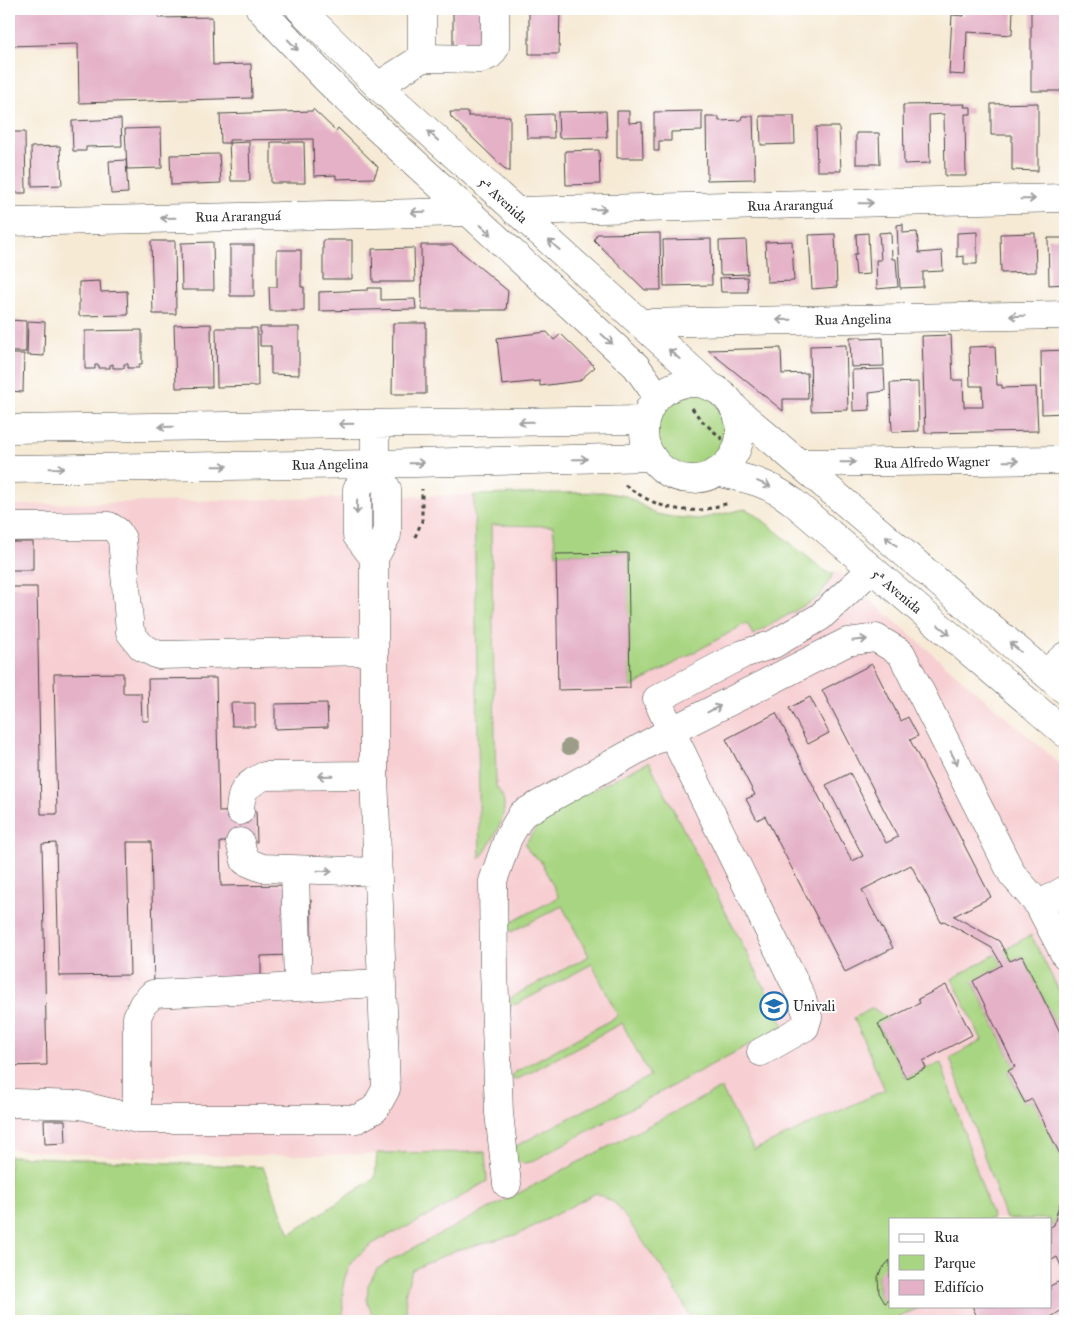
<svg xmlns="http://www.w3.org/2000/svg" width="1074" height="1330" viewBox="0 0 1074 1330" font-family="'IM FELL Great Primer',serif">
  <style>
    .built { fill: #f7cfd2; fill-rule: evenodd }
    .green { fill: #a8d581; stroke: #6a8056 }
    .building { fill: #e4b1c6 }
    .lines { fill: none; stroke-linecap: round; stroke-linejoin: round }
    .minor-casing { stroke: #494844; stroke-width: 29 }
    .major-casing { stroke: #494844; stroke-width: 29 }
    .path { stroke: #494844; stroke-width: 3; stroke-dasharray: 4 4; stroke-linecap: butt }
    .minor { stroke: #fff; stroke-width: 28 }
    .major { stroke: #fff; stroke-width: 28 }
    .tree { fill: #9b9d86 }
    .oneway { stroke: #a0a0a0 }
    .labels { text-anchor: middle; stroke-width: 4; stroke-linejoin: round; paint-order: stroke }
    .street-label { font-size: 14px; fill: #2b2b2b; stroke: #fff }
    .poi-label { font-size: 14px; fill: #2b2b2b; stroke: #fff; text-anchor: start }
  </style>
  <rect width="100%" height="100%" fill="#fff"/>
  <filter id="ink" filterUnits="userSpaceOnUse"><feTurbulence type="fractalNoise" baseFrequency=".02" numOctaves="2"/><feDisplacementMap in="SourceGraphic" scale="10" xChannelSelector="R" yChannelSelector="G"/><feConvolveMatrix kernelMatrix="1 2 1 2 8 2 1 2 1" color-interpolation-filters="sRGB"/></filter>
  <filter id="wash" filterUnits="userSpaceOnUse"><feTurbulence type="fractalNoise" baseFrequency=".0096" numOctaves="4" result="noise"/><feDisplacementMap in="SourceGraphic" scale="20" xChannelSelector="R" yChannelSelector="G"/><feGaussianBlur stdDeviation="1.12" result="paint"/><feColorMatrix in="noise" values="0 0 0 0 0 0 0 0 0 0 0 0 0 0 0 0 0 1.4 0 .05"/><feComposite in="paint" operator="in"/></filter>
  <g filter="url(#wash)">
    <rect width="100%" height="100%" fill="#f6ead5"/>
    <path class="built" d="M603 492 626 496 645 509 656 514 672 517 699 519 745 509 755 514 826 572 839 573 1065 768V1321H283L290 1234 375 1178 377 1154 128 1157 9 1149V505ZM890 1219H1050V1306H890Z"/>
    <path class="green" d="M652 431a40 40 0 1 1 80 0a40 40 0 1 1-80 0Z
      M603 492 626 496 656 514 672 517 699 519 745 509 755 514 826 572 834 573 819 597 753 635 747 623 630 688 627 553 556 554 553 526 491 525 496 787C517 806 492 841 480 859L474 495Z
      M649 762 784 1026 547 1153C535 1160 526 1168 514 1159L512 1148 650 1076 622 1023 520 1078 514 1079 512 1077V1075L515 1072 618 1016 592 964 517 1004 510 1005V1001L512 997 589 956 562 906 511 932 509 928 510 923 559 897 540 860 530 853 525 844 542 819 568 802Z
      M1031 935 1065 1003V1042L1022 956 1010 961 1003 950Z
      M996 954 1002 965 973 982 1015 1067 1008 1072 1024 1103 1032 1099 1065 1164V1191L1058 1209 1054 1225 1050 1227V1219H1006L950 1058 982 1040 952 979Z
      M873 1008 888 1019 878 1025 906 1078 926 1068 941 1063 993 1219H890V1261L878 1277V1286L879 1293 885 1303 890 1300V1306L920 1307 892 1321H693L669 1278 616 1204 596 1193 519 1234 456 1250 412 1270 405 1294 407 1321H375L367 1302 368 1285 377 1269 394 1258 721 1088 754 1150 885 1090 854 1018Z
      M485 1152 487 1181C463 1195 441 1210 417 1222 393 1234 365 1242 350 1266 340 1282 343 1300 343 1318L345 1321H9V1156L263 1167 290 1234 375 1178 377 1153Z"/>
    <g id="blocks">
      <path class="building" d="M9 9H159V18L212 17 213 65 251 64 252 98 79 103 78 44 9 46Z
        M453 9H484V57L453 56Z
        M529 9H560L559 54H529Z
        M964 9H1013L1012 35 967 32 965 75 949 74 952 15 964 16Z
        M1031 9H1065V91H1031Z
        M1038 103V171L1012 170V135H991V104Z
        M965 104 964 107H971V114H965L966 176H945L944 114 929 115 930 163 904 164 903 105Z
        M313 109 336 131 338 128 378 167 374 178 336 179V175L314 176 313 139 229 140V143H221L220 114 312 111Z
        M606 111 607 137 559 138 558 112Z
        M617 111H629V123L642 122 643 158H617Z
        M702 111V131L671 132V141H659V151H654V112Z
        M450 112H468V116H510V171H507L451 117Z
        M553 114 554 138H527L526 115Z
        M742 116H753L755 179 707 180 706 117H719V121L741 120Z
        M760 116H794L795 144 761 145Z
        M121 119 122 146 86 147V151H73L72 121Z
        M816 127H839L841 171H817Z
        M161 128 162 168 127 169 125 129Z
        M9 132H25L26 193H9Z
        M856 133H879L880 164H856Z
        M249 142 250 181H231L229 143Z
        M271 142H304L305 183H271Z
        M60 146 62 185 32 186 31 147Z
        M599 150 600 184 566 185 565 151Z
        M219 154 221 183 171 185 170 155Z
        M126 160 128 193 111 194 109 161Z
        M903 224V233L917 232 919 253 942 251 943 271 923 272V287L900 288 897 225Z
        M891 232 892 259H896L898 287 877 289 876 260H881L879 233Z
        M977 232V264H964V256L957 257V233Z
        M660 233 661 290H645L594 240 597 234Z
        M868 233 870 274 856 275 854 254H857L856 234Z
        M1035 233 1036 272 1001 273 1000 234Z
        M835 234 837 287 812 289 809 235Z
        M1048 238H1065V284L1049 285Z
        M711 239 712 285 664 286 663 240Z
        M323 240H352V279H323Z
        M746 240 748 274 720 275 719 241Z
        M151 241H175L176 314H153Z
        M792 241 794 281 767 282 765 242Z
        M213 242 214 290H182L181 243Z
        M230 245H254V296H230Z
        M421 245H453L508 291 506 310H422Z
        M414 248 415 282H373L372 249Z
        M277 250H301V287H304V311H270L269 287H277Z
        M747 277 748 292H721L720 278Z
        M100 281 101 292 127 291 128 315 79 316V282Z
        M368 288H381V300L415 299 416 309 319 311V292L368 290Z
        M9 320 26 321V352H9Z
        M28 321 45 322 44 356 27 355Z
        M393 323H426V394H392Z
        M211 324 212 387 176 388 174 325Z
        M260 327H299V375L271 374V346H260Z
        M216 328H257L258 386 217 387Z
        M142 330V364H139V368H128V364H124V368H113V364L110 365V368H99V365H95V369H85V331Z
        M547 332 554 340 561 334 595 367 579 381 540 386V381L502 385 497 338Z
        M951 335 953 380H963L964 407H983L982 386H970L969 347 995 346 997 385H1002V388L1036 387 1038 431 925 433 922 336Z
        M850 337H862V339L883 338 884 366 851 367Z
        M846 345 848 410 811 411 810 346Z
        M781 348 782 374 807 373 808 399H783V411L708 350Z
        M1065 350V413L1042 414 1041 351Z
        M9 354H24L23 392 9 391Z
        M884 369 885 391 869 393 870 410 853 411 852 370Z
        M918 382 919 431 892 432 890 383Z
        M9 542H33V570H9Z
        M628 553 630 688 558 690 556 554Z
        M9 587H37L41 814H57L54 674 123 673V693H141L142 721H149L148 679 216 678 219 812 256 811 257 842H220L221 886 289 885V900H311V940H290V955L261 956V979L154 985 151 842H127L130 975 59 976 56 843 42 844 47 1065 9 1066Z
        M872 664 901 721 908 717 918 736 910 740 991 897 954 916 999 941 1010 961 1022 956 1065 1042V1164L1032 1099 1025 1103 1008 1071 1015 1067 973 981 1002 965 992 948 944 921 941 922 911 865 862 890 893 948 845 972 765 816 757 820 746 799 755 795 726 739 776 713 852 861 863 856 826 785 850 773 886 843 898 837 822 690Z
        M810 697 829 733 808 744 789 708Z
        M231 703H255V726H232Z
        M327 703 328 727 275 729V704Z
        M946 985 972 1035 923 1061 926 1068 906 1078 878 1024 920 1003 918 999Z
        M44 1120H65L66 1143 45 1144Z
        M1065 1191V1275L1057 1257 1050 1261V1227L1054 1225 1058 1209Z
        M890 1260V1300L885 1303 879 1293 878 1277 881 1270Z
        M1064 1279 1065 1282V1308L1051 1317 1054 1321H979L972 1306H1050V1286Z"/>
    </g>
  </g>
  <g filter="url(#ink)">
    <use href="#blocks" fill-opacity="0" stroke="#494844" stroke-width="1"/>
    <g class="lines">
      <g class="minor-casing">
        <path id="minor" d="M422 58 481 59 490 55 495 48V9
          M378 86 422 58V9
          M515 211 1065 198
          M9 222 467 212
          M640 323 1065 315
          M9 429 645 420
          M799 463 1065 460
          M9 469 375 464 652 457
          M9 527 109 526 117 531 122 539 130 632 142 647 158 655 374 651
          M374 558 357 536V489L375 464
          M1046 673 1065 656
          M240 811C241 789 245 786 264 776L374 775
          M240 842 245 861 262 868 378 872
          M295 870 298 987
          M1039 905 1065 890
          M761 1052 805 1027 808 1017 801 996 671 731 657 699 743 654 774 644 820 617 872 569
          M15 1103 80 1105 137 1119H357L375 1109 386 1089 374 775V558L387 535V489L375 464V424
          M137 1119V1017L143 1004 153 994 381 983
          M507 1184 499 1113 494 969 493 881 508 838 522 814 671 731 847 642 876 638 901 653 1012 874 1039 905 1065 955"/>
      </g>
      <g class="major-casing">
        <path id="major" d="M260 9 325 78 363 115 636 366 658 397
          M300 9 378 86 711 387
          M644 431a48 48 0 1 1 96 0a48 48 0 1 1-96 0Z
          M733 407 1065 690
          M716 472C748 479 765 481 792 501L1065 733"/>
      </g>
      <path class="path" d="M692 408 700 419 730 446
        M625 485C648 502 670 512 699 510 709 510 717 505 727 504
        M415 537 422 521V489"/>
      <use href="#minor" class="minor"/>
      <use href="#major" class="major"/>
    </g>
    <circle class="tree" cx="569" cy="747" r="8"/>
    <defs><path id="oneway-shaft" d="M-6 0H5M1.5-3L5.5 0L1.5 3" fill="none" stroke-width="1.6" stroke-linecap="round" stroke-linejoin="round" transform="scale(1.25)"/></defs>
    <g class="oneway">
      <use href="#oneway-shaft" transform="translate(293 45) rotate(47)"/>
      <use href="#oneway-shaft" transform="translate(433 136) rotate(-138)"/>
      <use href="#oneway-shaft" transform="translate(1028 199) rotate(-1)"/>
      <use href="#oneway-shaft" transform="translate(866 203) rotate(-1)"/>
      <use href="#oneway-shaft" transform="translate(599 209) rotate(-1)"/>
      <use href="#oneway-shaft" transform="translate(418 212) rotate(179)"/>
      <use href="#oneway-shaft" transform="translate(168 218) rotate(179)"/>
      <use href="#oneway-shaft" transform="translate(486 230) rotate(42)"/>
      <use href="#oneway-shaft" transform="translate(554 245) rotate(-138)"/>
      <use href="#oneway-shaft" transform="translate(1017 316) rotate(179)"/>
      <use href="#oneway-shaft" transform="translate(784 320) rotate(179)"/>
      <use href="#oneway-shaft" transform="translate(607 339) rotate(42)"/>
      <use href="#oneway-shaft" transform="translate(674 354) rotate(-138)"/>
      <use href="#oneway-shaft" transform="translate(526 422) rotate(179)"/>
      <use href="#oneway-shaft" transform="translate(346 424) rotate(179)"/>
      <use href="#oneway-shaft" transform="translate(166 427) rotate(179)"/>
      <use href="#oneway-shaft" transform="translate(580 459) rotate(-1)"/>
      <use href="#oneway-shaft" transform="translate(1011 461) rotate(-1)"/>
      <use href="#oneway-shaft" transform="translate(848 462) rotate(-1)"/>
      <use href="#oneway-shaft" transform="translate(417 463) rotate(-1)"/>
      <use href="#oneway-shaft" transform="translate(220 466) rotate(-1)"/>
      <use href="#oneway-shaft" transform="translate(57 468) rotate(-1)"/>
      <use href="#oneway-shaft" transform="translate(764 484) rotate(22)"/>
      <use href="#oneway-shaft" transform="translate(357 507) rotate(91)"/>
      <use href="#oneway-shaft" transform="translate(891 541) rotate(-140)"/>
      <use href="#oneway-shaft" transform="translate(944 630) rotate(40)"/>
      <use href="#oneway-shaft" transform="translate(860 640) rotate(-6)"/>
      <use href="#oneway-shaft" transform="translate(1015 647) rotate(-140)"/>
      <use href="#oneway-shaft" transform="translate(714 709) rotate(-27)"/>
      <use href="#oneway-shaft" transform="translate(954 758) rotate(63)"/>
      <use href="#oneway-shaft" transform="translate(325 776) rotate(179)"/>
      <use href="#oneway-shaft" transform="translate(325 871) rotate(2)"/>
    </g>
  </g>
  <defs>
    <g id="university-ring" transform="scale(1.4375)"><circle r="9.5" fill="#fff" stroke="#1f6fb2" stroke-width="1.5"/><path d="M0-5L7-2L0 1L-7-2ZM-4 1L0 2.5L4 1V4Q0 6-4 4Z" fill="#1f6fb2"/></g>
  </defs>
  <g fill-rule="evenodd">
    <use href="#university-ring" x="774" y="1006"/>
  </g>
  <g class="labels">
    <g class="street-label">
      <text transform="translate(503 200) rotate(42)" y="5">5ª Avenida</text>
      <text transform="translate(790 205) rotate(-1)" y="5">Rua Araranguá</text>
      <text transform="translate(238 216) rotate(-1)" y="5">Rua Araranguá</text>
      <text transform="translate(853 319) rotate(-1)" y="5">Rua Angelina</text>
      <text transform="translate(932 462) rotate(-1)" y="5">Rua Alfredo Wagner</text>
      <text transform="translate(330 464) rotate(-1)" y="5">Rua Angelina</text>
      <text transform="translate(897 591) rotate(40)" y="5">5ª Avenida</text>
    </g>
    <g class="poi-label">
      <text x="793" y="1011">Univali</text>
    </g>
  </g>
  <rect width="1074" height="1330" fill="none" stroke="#fff" stroke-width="30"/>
  <rect x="889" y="1218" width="162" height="90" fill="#ffffff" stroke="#aaaaaa"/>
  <rect x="899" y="1234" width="25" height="8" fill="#ffffff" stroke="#aaaaaa"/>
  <text x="934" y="1242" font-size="15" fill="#2b2b2b">Rua</text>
  <rect x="899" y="1255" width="25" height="15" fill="#a8d581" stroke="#aaaaaa"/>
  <text x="934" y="1268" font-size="15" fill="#2b2b2b">Parque</text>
  <rect x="899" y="1280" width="25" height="15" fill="#e4b1c6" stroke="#aaaaaa"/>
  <text x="934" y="1292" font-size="15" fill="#2b2b2b">Edifício</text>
</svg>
